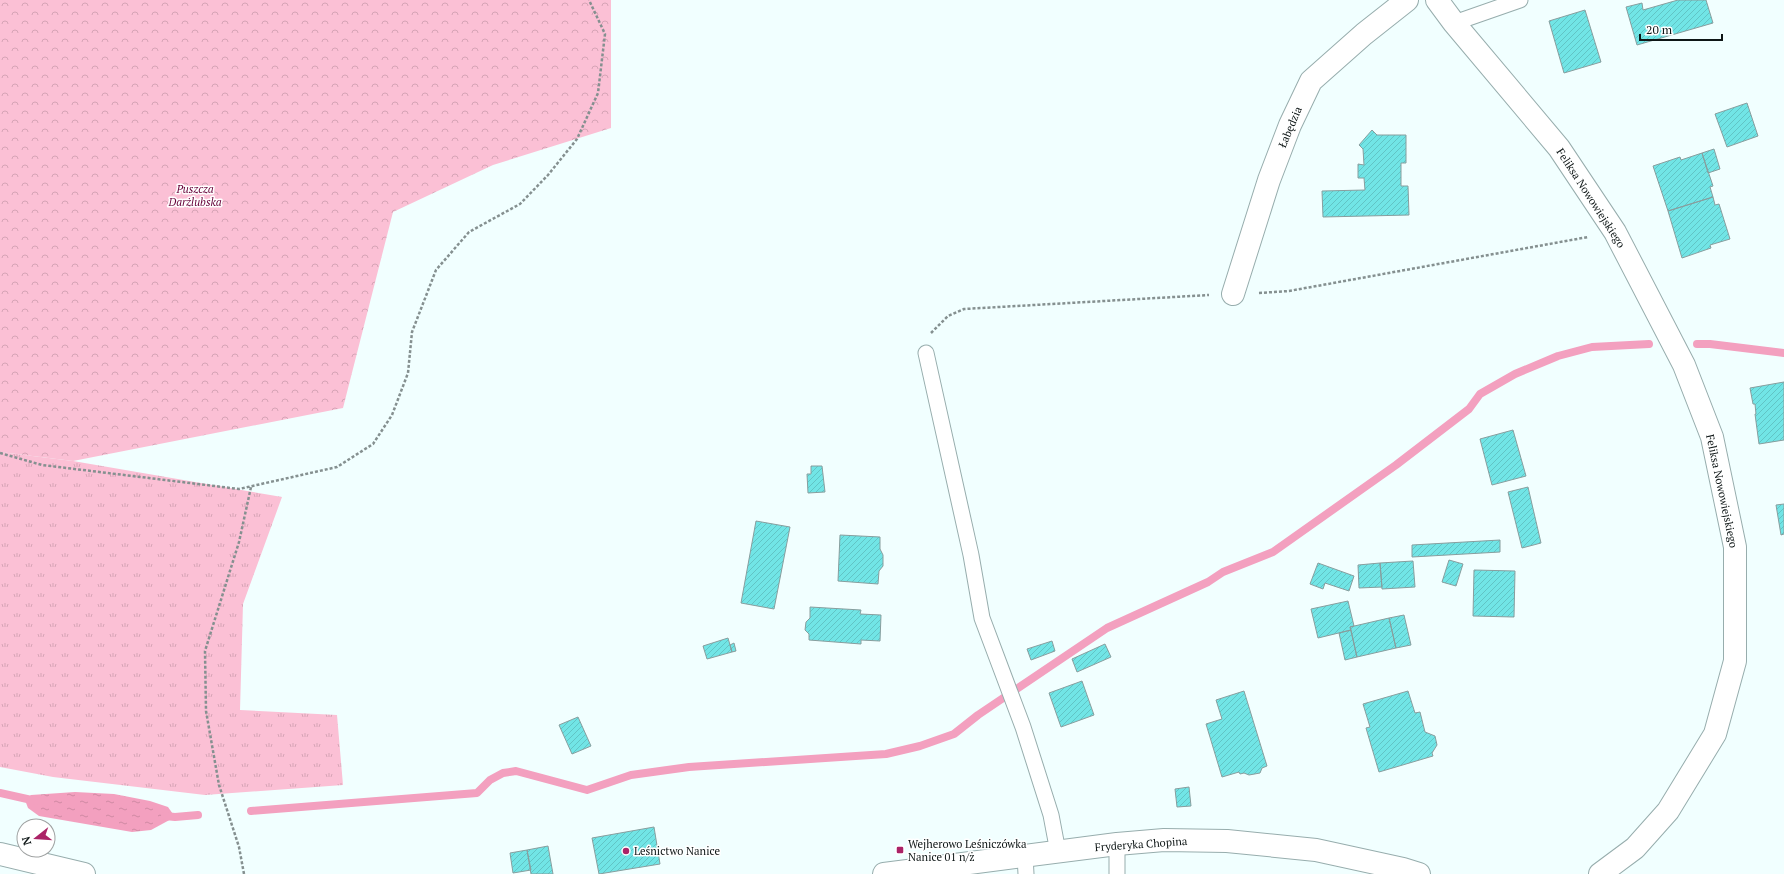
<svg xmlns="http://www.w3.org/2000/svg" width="1784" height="874" viewBox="0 0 1784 874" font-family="'PT Serif',serif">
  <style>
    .grass { fill: url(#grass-tufts) }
    .forest { fill: url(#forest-crowns) }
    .water { fill: url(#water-ripples) }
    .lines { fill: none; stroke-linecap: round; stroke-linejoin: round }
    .stream { stroke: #f3a0bf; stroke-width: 8 }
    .building { fill: url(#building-hatch); stroke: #889e9e }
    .lane-casing { stroke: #97adad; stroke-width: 17 }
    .street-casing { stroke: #97adad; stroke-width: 24 }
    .secondary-casing { stroke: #97adad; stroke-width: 24 }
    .path { stroke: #859090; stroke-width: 2.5; stroke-dasharray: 3 2; stroke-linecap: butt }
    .lane { stroke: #fff; stroke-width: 15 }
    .street { stroke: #fff; stroke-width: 22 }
    .secondary { stroke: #fff; stroke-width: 22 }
    .poi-dot { fill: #ab2367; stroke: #fff; stroke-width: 1.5 }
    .labels { text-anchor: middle; stroke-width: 3; stroke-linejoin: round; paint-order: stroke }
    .street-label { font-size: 11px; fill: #0e1616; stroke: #fff }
    .park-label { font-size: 11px; font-style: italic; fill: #660239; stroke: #fff }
    .poi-label { font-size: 11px; fill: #0e1616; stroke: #fff; text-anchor: start }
  </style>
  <defs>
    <pattern id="grass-tufts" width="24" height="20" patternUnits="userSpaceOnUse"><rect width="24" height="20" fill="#fbc0d5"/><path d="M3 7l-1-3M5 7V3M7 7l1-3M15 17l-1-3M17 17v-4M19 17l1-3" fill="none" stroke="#d6a4b6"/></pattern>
    <pattern id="forest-crowns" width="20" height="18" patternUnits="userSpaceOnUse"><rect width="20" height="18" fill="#fbc0d5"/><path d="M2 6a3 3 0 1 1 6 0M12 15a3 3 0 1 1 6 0" fill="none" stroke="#d6a4b6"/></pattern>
    <pattern id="water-ripples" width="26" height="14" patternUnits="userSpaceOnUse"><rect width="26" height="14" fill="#f3a0bf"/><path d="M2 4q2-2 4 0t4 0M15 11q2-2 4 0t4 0" fill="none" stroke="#cf89a3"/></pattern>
    <pattern id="building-hatch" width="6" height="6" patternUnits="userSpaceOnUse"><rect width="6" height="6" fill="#71e5e6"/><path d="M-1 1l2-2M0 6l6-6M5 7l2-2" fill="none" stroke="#61c4c5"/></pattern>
  </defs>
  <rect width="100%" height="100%" fill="#f1ffff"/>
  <path class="grass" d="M0 452 73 461 282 497 243 604 240 710 337 715 343 785 205 795 53 777 0 767Z"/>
  <path class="forest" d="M0 0H611V128L493 165 393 212 343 408 73 461 0 452Z"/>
  <path class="water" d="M75 792 114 794 150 801 168 807 175 817 151 830 132 832 39 816 28 808 25 800 31 795Z"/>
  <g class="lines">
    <path class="stream" d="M1697 344H1710L1784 353
      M0 793 36 801
      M251 811 477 793 490 780 503 773 516 771 587 790 631 775 689 767 886 754 920 746 954 734 978 715 1107 628 1208 582 1223 572 1273 552 1396 465 1469 409 1480 394 1515 374 1558 356 1592 347 1649 344
      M165 816 175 817 198 815"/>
  </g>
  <path class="building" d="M1678 0H1706L1713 23 1637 45 1626 7 1642 3 1643 10Z
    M1585 10 1601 62 1564 73 1549 21Z
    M1747 103 1758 136 1727 147 1715 114Z
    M1372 130 1377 135H1406V163H1401V186H1408L1409 215 1323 217 1322 191 1365 190 1364 178H1358V164L1364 165 1363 149 1359 145Z
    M1714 149 1720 169 1708 173 1702 153Z
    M1702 153 1713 186 1710 187 1713 197 1668 211 1653 166 1680 157 1681 160Z
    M1713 197 1715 205 1719 204 1730 239 1710 245 1711 248 1682 258 1668 211Z
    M1784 382V440L1759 444 1755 414H1756L1755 404H1753L1750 388Z
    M1513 430 1526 476 1492 485 1480 439Z
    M811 466H822L825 492 808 493 807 474H811Z
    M1528 487 1541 543 1522 548 1508 492Z
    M1784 504V534L1781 535 1776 505Z
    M756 521 790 527 774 609 741 603Z
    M840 535 880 537V549L883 555V566L879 571 878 584 838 581Z
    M1500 540V552L1412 557V545Z
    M1449 560 1463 564 1456 586 1442 582Z
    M1413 561 1415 587 1382 589 1380 563Z
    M1318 563 1354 576 1349 591 1325 583 1323 589 1310 584Z
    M1380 563 1382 587 1359 588 1358 565Z
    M1474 570 1515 571 1514 617 1473 616Z
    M1348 601 1354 626 1350 627 1351 630 1318 638 1311 609Z
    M810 607 861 610 860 614 881 615 880 641 861 640V644L809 640V634L805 630 806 622 810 618Z
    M1404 615 1411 645 1396 648 1389 618Z
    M1389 618 1396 648 1357 657 1350 627Z
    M1351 630 1357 657 1345 660 1339 633Z
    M728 638 732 652 707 659 703 646Z
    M1052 641 1055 651 1031 660 1027 649Z
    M734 643 736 651 732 652 730 645Z
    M1105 644 1111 657 1077 672 1072 659Z
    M1082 681 1094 715 1061 727 1049 693Z
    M1244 691 1267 766 1262 768 1260 773 1249 775 1244 773 1240 774 1239 772 1222 777 1206 724 1222 719 1216 700Z
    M1408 691 1415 713 1420 712 1425 732 1435 736 1437 745 1432 753 1433 756 1379 772 1366 728 1370 727 1363 704Z
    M578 717 591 746 572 754 559 725Z
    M1189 787 1191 806 1177 807 1175 789Z
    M654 827 660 864 599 874 592 838Z
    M548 846 553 874H531L527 850Z
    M527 850 531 870 513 873 510 853Z"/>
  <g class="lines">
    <g class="lane-casing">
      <path id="lane" d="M1454 23 1520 0
        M926 353 971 555 982 618 1023 727 1051 815 1058 852
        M1025 856 1026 874
        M1117 874V844"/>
    </g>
    <g class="street-casing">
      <path id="street" d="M1437 0 1454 23 1559 148 1615 232 1684 365 1712 437 1735 547V661L1715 734 1668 811 1635 848 1600 874
        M1233 294 1269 180 1290 125 1311 81 1364 34 1407 0"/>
    </g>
    <g class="secondary-casing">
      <path id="secondary" d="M0 854 84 874
        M884 874 1117 844 1164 840 1227 841 1316 850 1403 869 1419 874"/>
    </g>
    <path class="path" d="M1259 293 1289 291 1588 237
      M931 333 948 316 964 309 1209 295
      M0 453 42 465 239 489 337 467 373 444 392 415 408 373 412 332 436 270 469 232 520 204 548 175 577 139 598 93 605 34 589 0
      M244 874 239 847 219 785 206 711 205 651 239 542 251 487"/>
    <use href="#lane" class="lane"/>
    <use href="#street" class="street"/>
    <use href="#secondary" class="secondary"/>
  </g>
  <g class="poi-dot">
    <rect x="896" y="846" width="8" height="8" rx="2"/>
    <circle cx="626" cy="851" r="4"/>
  </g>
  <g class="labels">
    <g class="street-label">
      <text transform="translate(1290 127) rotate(-67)" y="4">Łabędzia</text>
      <text transform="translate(1591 198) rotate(57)" y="4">Feliksa Nowowiejskiego</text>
      <text transform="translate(1722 491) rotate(78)" y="4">Feliksa Nowowiejskiego</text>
      <text transform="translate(1141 844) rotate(-4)" y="4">Fryderyka Chopina</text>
    </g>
    <g class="park-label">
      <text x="195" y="193">Puszcza<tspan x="195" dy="13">Darżlubska</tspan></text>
    </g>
    <g class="poi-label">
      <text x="908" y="848">Wejherowo Leśniczówka<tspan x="908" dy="13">Nanice 01 n/ż</tspan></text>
      <text x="634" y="855">Leśnictwo Nanice</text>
    </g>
  </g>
  <g transform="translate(36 838) rotate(253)"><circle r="19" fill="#ffffff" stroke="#9fa2a2"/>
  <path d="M0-3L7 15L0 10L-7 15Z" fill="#ab2367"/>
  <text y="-6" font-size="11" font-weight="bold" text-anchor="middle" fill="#0e1616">N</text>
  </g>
  <path d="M1640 34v6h82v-6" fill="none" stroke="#0e1616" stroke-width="2"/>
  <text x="1646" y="34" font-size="12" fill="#0e1616" stroke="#ffffff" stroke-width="3" paint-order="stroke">20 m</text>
</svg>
